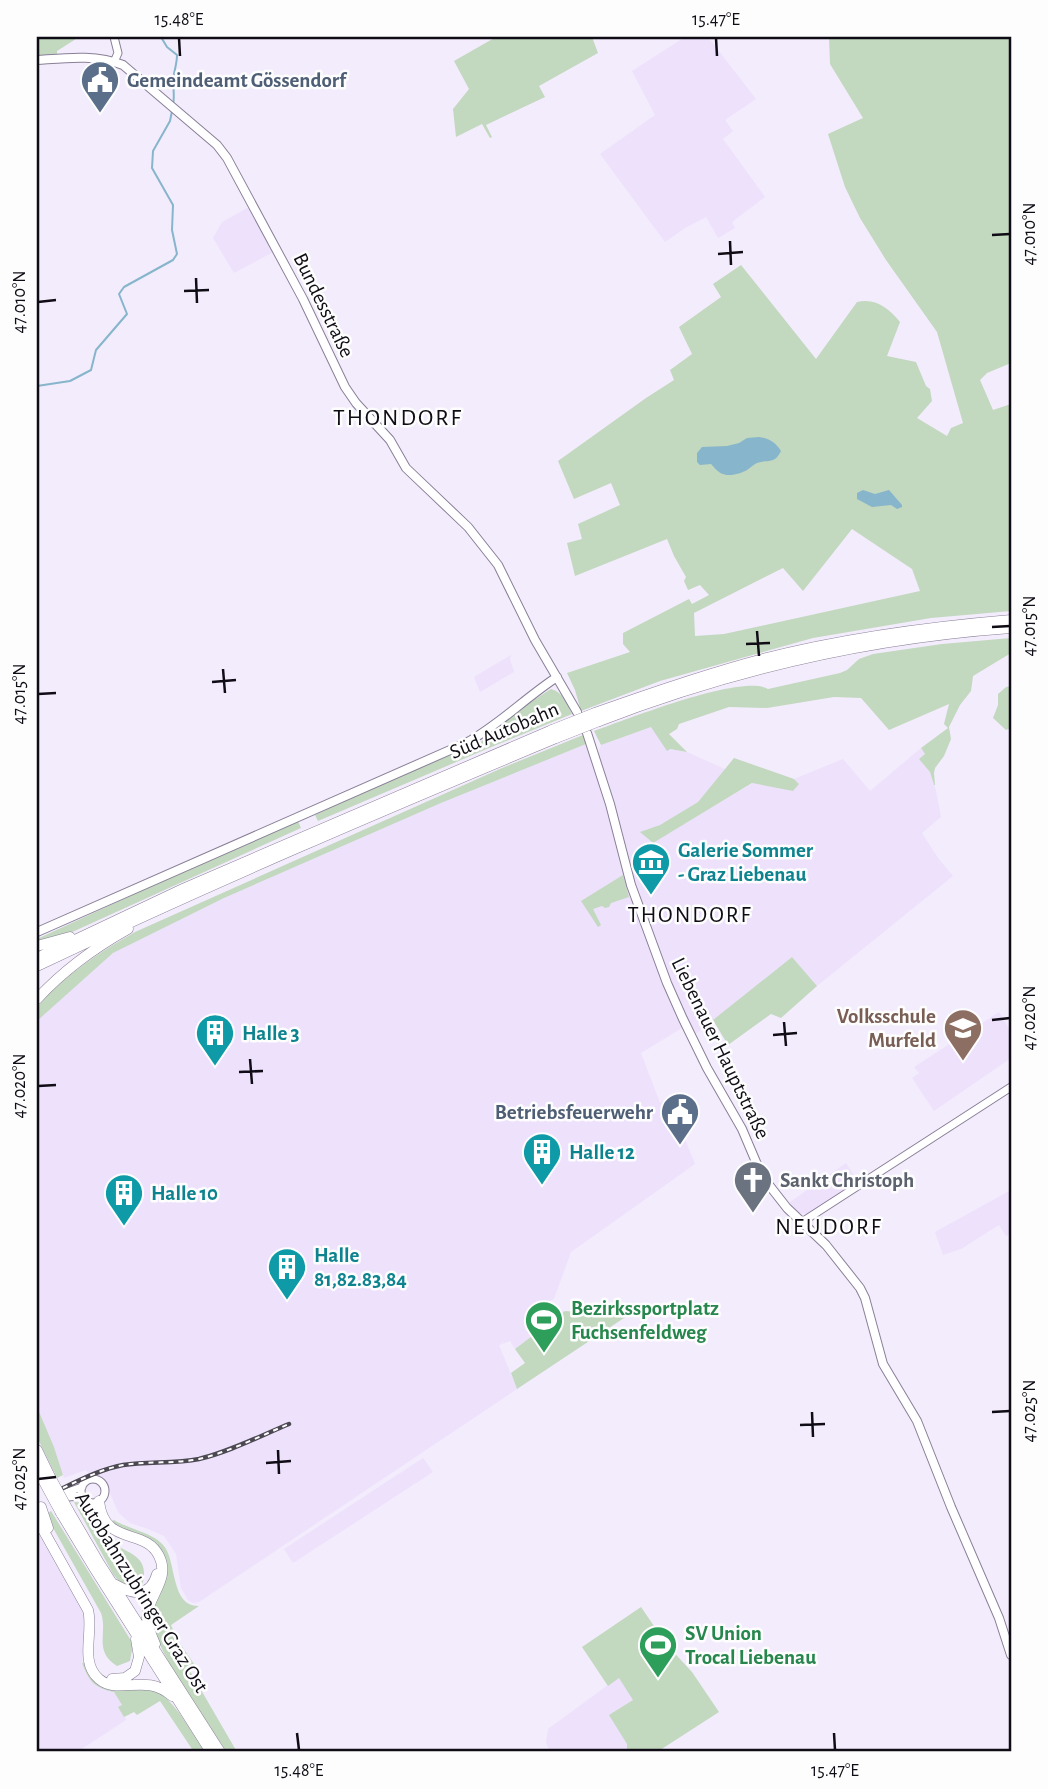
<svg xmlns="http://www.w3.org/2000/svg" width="1048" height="1789" viewBox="0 0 1048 1789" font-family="'Alegreya Sans',sans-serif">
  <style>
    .built { fill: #ede1fc }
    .green { fill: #c2d8bf; fill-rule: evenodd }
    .water { fill: #87b5cb }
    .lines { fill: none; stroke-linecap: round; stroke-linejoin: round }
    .stream { stroke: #87b5cb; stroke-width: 2 }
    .secondary-casing { stroke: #897f97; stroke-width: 9 }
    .primary-casing { stroke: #897f97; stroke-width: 10 }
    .highway-casing { stroke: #897f97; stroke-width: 11 }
    .secondary { stroke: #fff; stroke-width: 7 }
    .primary { stroke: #fff; stroke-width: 8 }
    .highway { stroke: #fff; stroke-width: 10 }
    .rail-casing { stroke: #4d4953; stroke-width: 4.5 }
    .rail { stroke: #fdfdfd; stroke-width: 2; stroke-dasharray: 5; stroke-linecap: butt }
    .highway-bridge-casing { stroke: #897f97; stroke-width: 11; stroke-linecap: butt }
    .highway-bridge { stroke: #fff; stroke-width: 10 }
    .ticks { fill: none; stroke: #100c15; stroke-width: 2.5 }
    .labels { text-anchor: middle; stroke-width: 5; stroke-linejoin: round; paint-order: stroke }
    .service-label { font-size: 21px; font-weight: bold; fill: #4e5e75; stroke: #fdfdfd; text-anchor: start }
    .street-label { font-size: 21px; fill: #100c15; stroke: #fdfdfd }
    .culture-label { font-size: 21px; font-weight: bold; fill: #0d838f; stroke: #fdfdfd; text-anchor: start }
    .education-label { font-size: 21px; font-weight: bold; fill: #785e54; stroke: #fdfdfd; text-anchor: end }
    .worship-label { font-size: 21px; font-weight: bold; fill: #5b616d; stroke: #fdfdfd; text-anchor: start }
    .leisure-label { font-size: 21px; font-weight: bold; fill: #27864d; stroke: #fdfdfd; text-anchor: start }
    .neighbourhood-label { font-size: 23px; letter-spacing: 2px; fill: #100c15; stroke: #fdfdfd }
    .quarter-label { font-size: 24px; letter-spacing: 2px; fill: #100c15; stroke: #fdfdfd }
    .neatline { fill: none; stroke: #100c15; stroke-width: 2.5 }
    .ticks-label { font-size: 18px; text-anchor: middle; fill: #100c15 }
  </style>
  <rect width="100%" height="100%" fill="#f3ecfc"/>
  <path class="built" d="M685 37H708L756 99 725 120 733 131 723 139 765 197 732 222 735 228 718 238 706 217 685 228 665 242 600 154 655 115 632 71Z
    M251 206 275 251 234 273 213 238 222 222Z
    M511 655 510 659 514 672 480 692 474 677Z
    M651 727 670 749 687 752 725 769 698 802 660 825 641 832 652 843 753 783 793 791 799 784 794 779 843 759 870 791 921 748 925 754 919 759 930 772 936 791 941 817 922 833 938 858 953 876 817 986 792 957 697 1033 686 1032 682 1028 641 1053 660 1103 668 1097 695 1164 571 1252 554 1299 534 1308 535 1310 549 1308 565 1311 515 1349 510 1341 499 1345 517 1389 199 1602 193 1603 188 1600 181 1588 176 1554 164 1536 148 1529 130 1523 118 1512 107 1486 102 1480 97 1476H90L86 1470 64 1478 54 1447 37 1407V1021L113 953 224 898 441 803 586 744 617 843 623 839 610 790 598 754 601 745Z
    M999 1012 1011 1032V1058L934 1111 912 1078 919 1073 914 1067Z
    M846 1163 858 1181 808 1214 798 1213 791 1208 790 1202Z
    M1011 1190V1234L1006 1236 999 1225 961 1249 943 1255 935 1232Z
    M423 1458 433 1472 293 1563 284 1549Z
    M37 1531 84 1614 86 1625 82 1663 86 1674 94 1684 102 1689 114 1692 122 1705 119 1708 126 1720 77 1752H37Z
    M619 1677 633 1700 610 1715 627 1744 635 1752H550L546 1742 548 1729Z"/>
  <path class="green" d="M37 37H79L57 51V54L37 56Z
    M496 37H592L598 53 539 86 545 97 486 125 492 137 490 138 482 124 456 137 453 109 469 89 454 61Z
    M829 37H1011V363L987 373 980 380 993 410 1011 404V611L931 618 813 638 660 681 581 711 575 690 567 673 630 652 623 644V633L689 599 692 604 709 595 700 585 688 590 684 581 686 577 674 556 667 539 575 576 567 543 582 539 578 524 620 505 611 483 574 499 558 461 646 398 674 380 670 370 692 354 679 327 721 297 713 284 741 265 816 359 857 302C876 298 888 308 900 322L887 356 916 362 926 386 930 389 932 401 917 418 947 436 951 428 963 423 937 332 886 260 860 218 845 187 828 134 863 118 830 64ZM852 529 912 569 920 591 724 634 695 636 694 613 783 568 803 591Z
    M1011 638V653L973 676 971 691 960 705 949 727 951 739 944 756 935 768 934 773 935 785H934L930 772 919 759 925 754 921 748 948 728 944 724 949 704 889 730 861 698 834 697 767 708 729 707 679 724 677 729 669 734 687 752 670 749 667 751 651 727 601 745 594 731C625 720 743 673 768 689L840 673 847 670 859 659 873 654 942 644Z
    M1011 686V728L1006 730 993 718 998 705V694L1006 687Z
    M551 689C563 692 567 704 572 714L489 748 318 821 315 815 370 789 482 741 526 705Z
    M583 735 586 744 441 803 224 898 113 953 37 1021V1007C65 975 98 953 135 932L502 768Z
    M734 758 794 779 799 784 793 791 752 783 653 843 640 832 660 825 698 802Z
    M298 821 301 828 37 948V939L234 848Z
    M623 875 629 897 611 903 609 907 605 908 602 906 593 909 601 925 598 927 581 901Z
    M792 957 817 986 781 1018 771 1014 728 1045 713 1020Z
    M565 1311 627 1316 517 1389 511 1373 525 1363 515 1349Z
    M37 1407 54 1447 63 1475 57 1478 37 1437Z
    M74 1502C90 1501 97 1526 106 1537 119 1552 145 1552 144 1574 144 1581 143 1584 138 1589L122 1585 113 1574Z
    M51 1511 133 1644 130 1661 117 1666C93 1651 108 1633 101 1613L48 1519V1513Z
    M114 1520C130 1530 157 1533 166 1549 176 1566 172 1607 199 1606L171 1625 177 1639 194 1664 190 1671 237 1752H227C210 1726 152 1647 153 1620 153 1590 175 1587 162 1553L120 1530 111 1522Z
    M641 1607 667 1645 692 1672 719 1712 657 1752H635L632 1749H627V1744L609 1715 633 1700 619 1678 608 1686 582 1647Z
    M86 1662 95 1678 159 1692C179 1707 191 1732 205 1752H194L160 1701 137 1715 134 1712 124 1717 118 1707 122 1705 114 1692C95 1688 89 1682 82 1663Z"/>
  <path class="water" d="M759 437C770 439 775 442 781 451 774 465 768 459 757 463 753 465 751 467 747 470 740 474 727 478 719 472 716 470 714 467 711 464L700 465 697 462V453L702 447 727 446 739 443 747 438Z
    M863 490 875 494 889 490 902 505V507L897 509 891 505 872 507 857 499V493Z"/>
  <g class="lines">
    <path class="stream" d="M161 37 167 47 177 55C177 64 174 71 173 80 173 89 175 96 173 105
      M37 386 70 381 91 370 96 350 127 314 119 294 124 287 173 260 177 254 172 230 173 205 152 168 153 151 170 121 172 111"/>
    <g class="secondary-casing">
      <path id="secondary" d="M114 37 118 53 114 62
        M802 1222 1011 1087
        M81 1491a12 12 0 1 1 24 0a12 12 0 1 1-24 0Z
        M65 1493 82 1487
        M68 1497 82 1496"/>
    </g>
    <g class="primary-casing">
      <path id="primary" d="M37 60C66 58 95 54 123 65L217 145 227 158 303 299 345 387 356 403 390 440 406 468 468 527 498 565 535 640 577 712
        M587 733 610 804 631 885 667 983 683 1019 707 1068 742 1129 759 1169 769 1185 787 1208 826 1245 860 1288 865 1298 883 1364 917 1421 951 1507 999 1618 1011 1655
        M37 932 466 743C499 725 525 698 557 677"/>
    </g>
    <g class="highway-casing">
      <path id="highway" d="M595 713C651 693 706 674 763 659 845 638 928 627 1011 620
        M599 721C731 670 869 638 1011 628
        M37 946 70 937
        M37 958 185 888 552 730
        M37 966C207 885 381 811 556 738
        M37 999C63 971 94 948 128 929
        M37 1450 49 1475
        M37 1467 42 1478
        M86 1500 102 1527
        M99 1501C104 1547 145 1527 159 1556 171 1580 147 1596 147 1618 147 1627 152 1636 155 1644
        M41 1507 48 1528
        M68 1510 99 1563 220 1752
        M61 1513 93 1566 211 1752
        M37 1519 88 1610C94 1632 79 1662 99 1679 119 1696 145 1672 172 1696
        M114 1584C131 1594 150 1599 157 1574
        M112 1679 125 1678 135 1671 139 1657 136 1639"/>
    </g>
    <use href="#secondary" class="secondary"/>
    <use href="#primary" class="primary"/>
    <use href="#highway" class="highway"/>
    <g class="rail-casing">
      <path id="rail" d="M63 1488C82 1479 102 1469 123 1465 148 1461 174 1464 199 1459 229 1452 260 1436 289 1424"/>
    </g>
    <use href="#rail" class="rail"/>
    <g class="highway-bridge-casing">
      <path id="highway-bridge" d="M552 730 595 713
        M556 738 599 721
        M49 1475 68 1510
        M42 1478 61 1513"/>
    </g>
    <use href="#highway-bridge" class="highway-bridge"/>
  </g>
  <path class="ticks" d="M179 38 180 56M716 38 717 56M992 235 1010 234M730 241 731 265M718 254 743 252M196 278 197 303M184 291 209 290M38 302 56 300M992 627 1010 626M757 631 759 656M746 644 770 643M223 669 225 693M212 682 236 680M38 694 56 693M992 1020 1010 1018M784 1022 786 1046M773 1035 797 1033M250 1059 252 1084M239 1072 263 1071M38 1086 56 1085M812 1412 813 1437M992 1412 1010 1411M800 1425 825 1424M278 1450 279 1474M266 1463 291 1461M38 1479 56 1477M297 1733 299 1750M834 1733 835 1750"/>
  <defs>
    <g id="civic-pin" transform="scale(2.0125)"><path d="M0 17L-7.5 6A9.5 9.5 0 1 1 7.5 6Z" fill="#5c6f8a" stroke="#fdfdfd"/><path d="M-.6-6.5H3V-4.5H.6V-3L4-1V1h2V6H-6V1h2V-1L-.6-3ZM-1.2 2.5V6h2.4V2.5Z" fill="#fff"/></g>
    <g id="museum-pin" transform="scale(2.0125)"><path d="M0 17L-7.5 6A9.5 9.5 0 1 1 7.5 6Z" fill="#0f9aa8" stroke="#fdfdfd"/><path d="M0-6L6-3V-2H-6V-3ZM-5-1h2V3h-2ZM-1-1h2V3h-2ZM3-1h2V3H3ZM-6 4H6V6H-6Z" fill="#fff"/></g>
    <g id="school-pin" transform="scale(2.0125)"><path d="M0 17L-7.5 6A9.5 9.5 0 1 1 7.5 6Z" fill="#8d6e63" stroke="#fdfdfd"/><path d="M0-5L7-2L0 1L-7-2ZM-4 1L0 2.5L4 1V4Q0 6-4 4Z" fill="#fff"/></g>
    <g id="building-pin" transform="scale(2.0125)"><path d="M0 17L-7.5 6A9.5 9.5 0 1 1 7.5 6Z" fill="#0f9aa8" stroke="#fdfdfd"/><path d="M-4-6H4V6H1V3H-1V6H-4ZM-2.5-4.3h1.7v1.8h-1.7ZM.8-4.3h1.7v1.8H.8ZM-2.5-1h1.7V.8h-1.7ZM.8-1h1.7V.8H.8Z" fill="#fff"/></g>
    <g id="church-pin" transform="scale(2.0125)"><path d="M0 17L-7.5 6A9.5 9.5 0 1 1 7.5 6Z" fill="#6b7280" stroke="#fdfdfd"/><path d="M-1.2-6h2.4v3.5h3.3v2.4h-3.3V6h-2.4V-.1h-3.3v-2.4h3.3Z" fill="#fff"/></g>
    <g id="stadium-pin" transform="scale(2.0125)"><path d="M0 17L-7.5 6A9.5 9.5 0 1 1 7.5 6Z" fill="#2e9e5b" stroke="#fdfdfd"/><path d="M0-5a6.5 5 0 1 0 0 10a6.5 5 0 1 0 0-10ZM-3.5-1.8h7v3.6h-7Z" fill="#fff"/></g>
  </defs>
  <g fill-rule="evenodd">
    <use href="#civic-pin" x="100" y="80"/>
    <use href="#museum-pin" x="651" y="862"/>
    <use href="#school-pin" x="963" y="1028"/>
    <use href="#building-pin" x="215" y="1033"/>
    <use href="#civic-pin" x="680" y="1112"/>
    <use href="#building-pin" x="542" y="1152"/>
    <use href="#church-pin" x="753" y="1180"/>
    <use href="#building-pin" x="124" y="1193"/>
    <use href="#building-pin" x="287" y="1267"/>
    <use href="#stadium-pin" x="544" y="1320"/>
    <use href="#stadium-pin" x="658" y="1645"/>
  </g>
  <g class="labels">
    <g class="service-label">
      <text x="127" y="87">Gemeindeamt Gössendorf</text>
      <text x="653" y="1119" text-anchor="end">Betriebsfeuerwehr</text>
    </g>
    <g class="street-label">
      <text transform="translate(324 305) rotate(64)" y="7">Bundesstraße</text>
      <text transform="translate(504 730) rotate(-23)" y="7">Süd Autobahn</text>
      <text transform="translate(721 1048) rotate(64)" y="7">Liebenauer Hauptstraße</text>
      <text transform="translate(142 1592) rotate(58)" y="7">Autobahnzubringer Graz Ost</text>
    </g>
    <g class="culture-label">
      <text x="678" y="857">Galerie Sommer<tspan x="678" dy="24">- Graz Liebenau</tspan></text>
      <text x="242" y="1040">Halle 3</text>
      <text x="569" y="1159">Halle 12</text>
      <text x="151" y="1200">Halle 10</text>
      <text x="314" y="1262">Halle<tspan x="314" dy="24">81,82.83,84</tspan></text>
    </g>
    <g class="education-label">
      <text x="936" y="1023">Volksschule<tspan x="936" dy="24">Murfeld</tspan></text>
    </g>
    <g class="worship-label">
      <text x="780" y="1187">Sankt Christoph</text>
    </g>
    <g class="leisure-label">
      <text x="571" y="1315">Bezirkssportplatz<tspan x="571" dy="24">Fuchsenfeldweg</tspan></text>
      <text x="685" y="1640">SV Union<tspan x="685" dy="24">Trocal Liebenau</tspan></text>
    </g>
    <g class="neighbourhood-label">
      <text x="690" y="922">THONDORF</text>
      <text x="829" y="1234">NEUDORF</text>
    </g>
    <g class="quarter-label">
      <text x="398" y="425">THONDORF</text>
    </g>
  </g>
  <rect width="1048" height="1789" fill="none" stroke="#fdfdfd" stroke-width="77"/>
  <rect x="38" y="38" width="972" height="1712" class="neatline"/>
  <g class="ticks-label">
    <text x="179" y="25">15.48°E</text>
    <text x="716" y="25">15.47°E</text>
    <text transform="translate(1029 234) rotate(-90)" y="6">47.010°N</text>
    <text transform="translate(19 302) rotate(-90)" y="6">47.010°N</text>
    <text transform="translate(1029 626) rotate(-90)" y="6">47.015°N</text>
    <text transform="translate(19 694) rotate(-90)" y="6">47.015°N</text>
    <text transform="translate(1029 1018) rotate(-90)" y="6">47.020°N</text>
    <text transform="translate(19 1086) rotate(-90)" y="6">47.020°N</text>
    <text transform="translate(1029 1411) rotate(-90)" y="6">47.025°N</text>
    <text transform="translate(19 1479) rotate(-90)" y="6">47.025°N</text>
    <text x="299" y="1776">15.48°E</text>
    <text x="835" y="1776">15.47°E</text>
  </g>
</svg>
